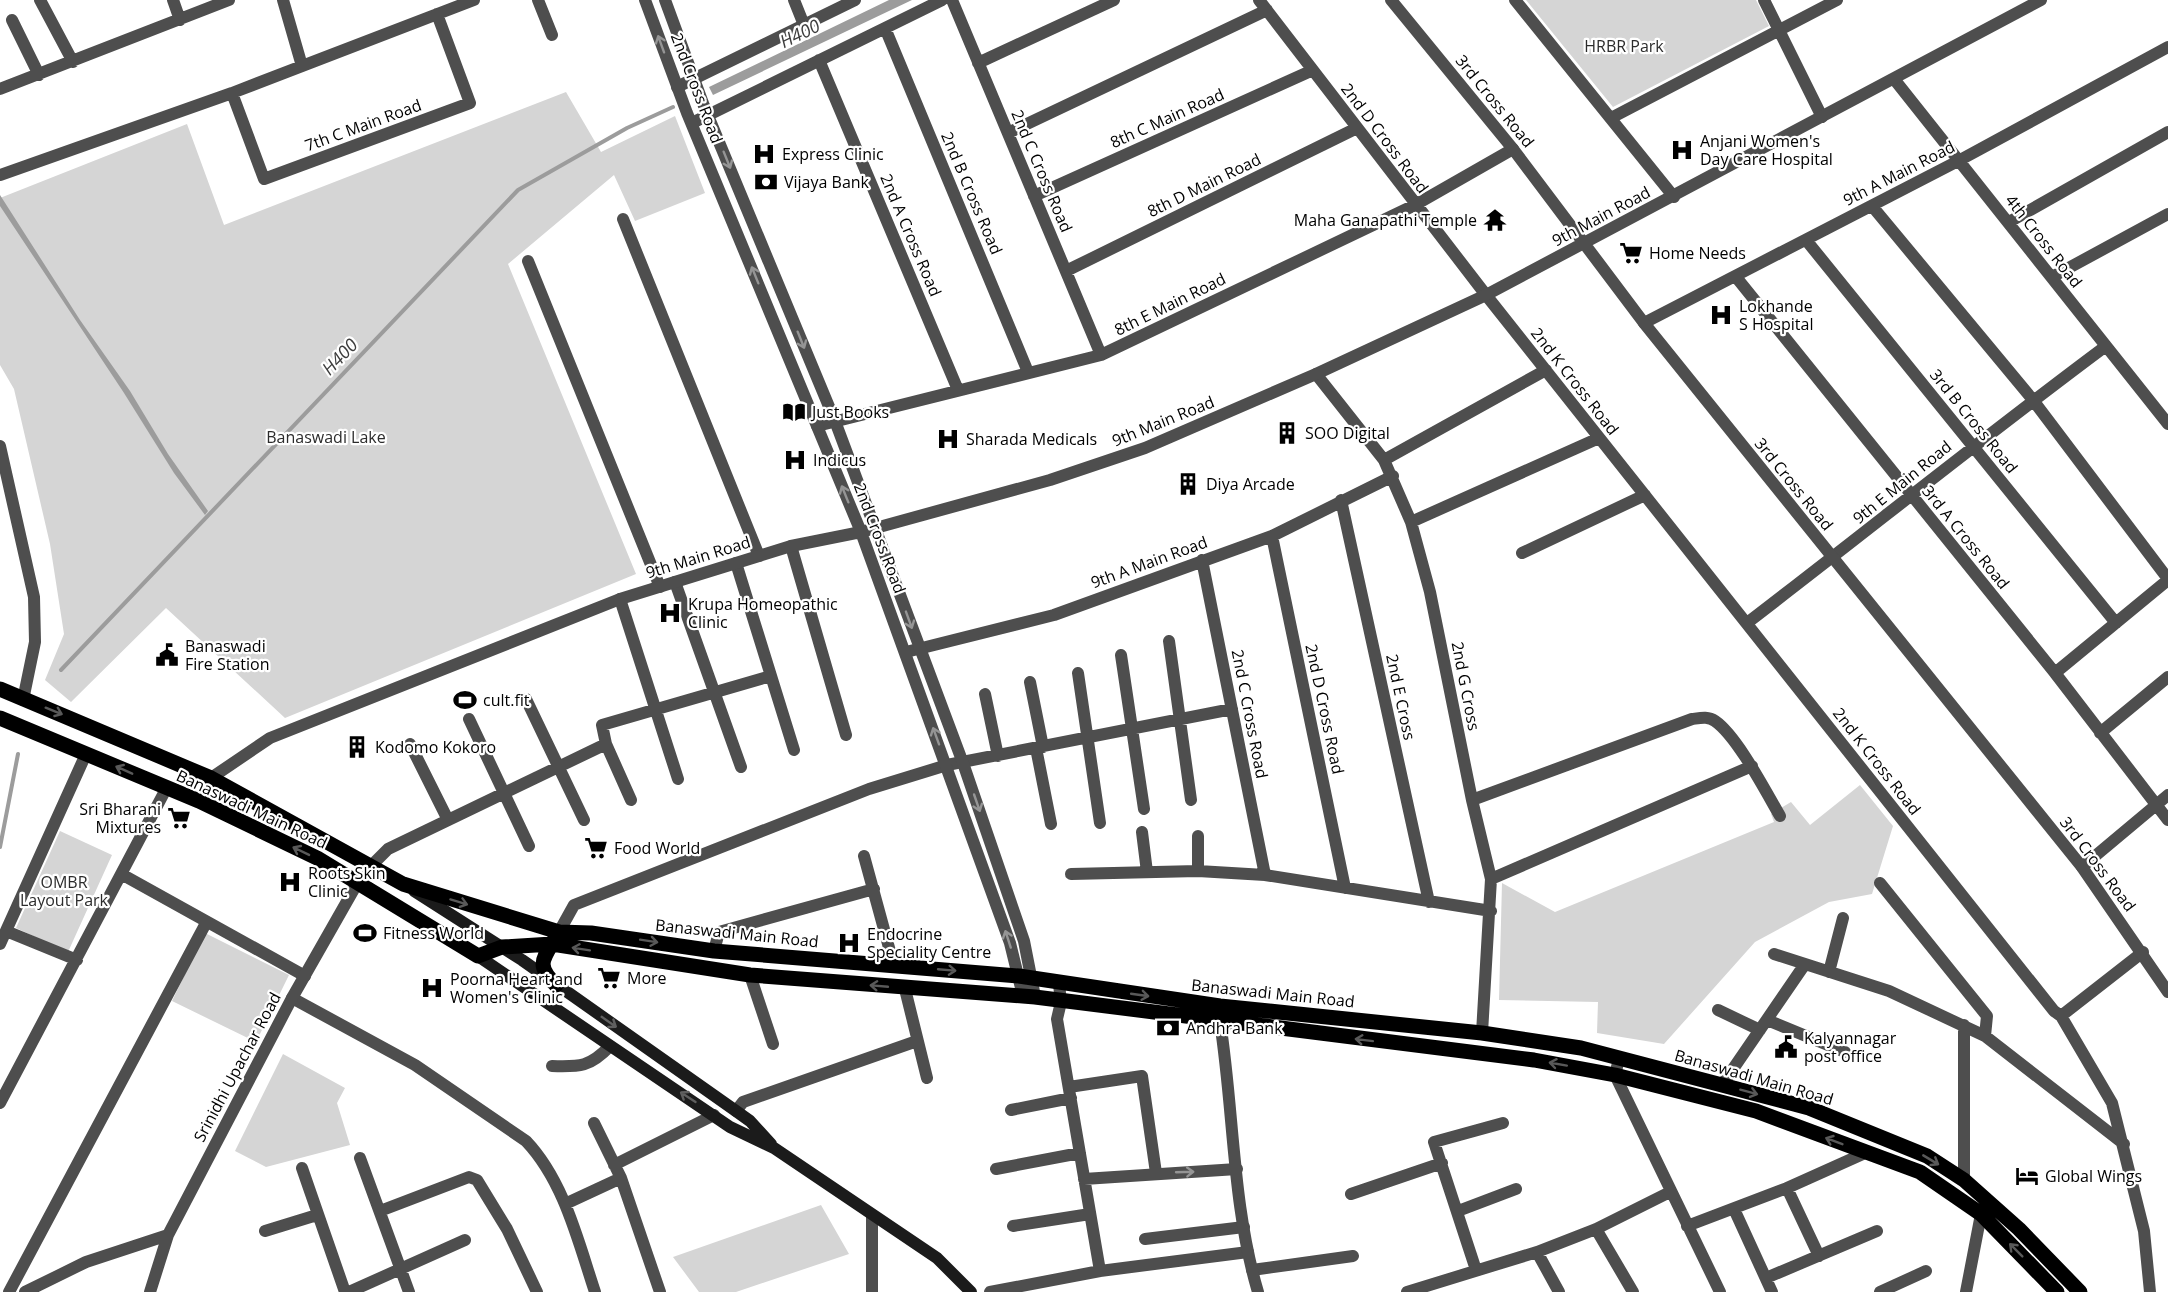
<svg xmlns="http://www.w3.org/2000/svg" width="2168" height="1292" viewBox="0 0 2168 1292" font-family="'Open Sans',sans-serif">
  <style>
    .green { fill: #d5d5d5 }
    .water { fill: #9c9c9c }
    .lines { fill: none; stroke-linecap: round; stroke-linejoin: round }
    .stream { stroke: #9c9c9c; stroke-width: 4 }
    .minor { stroke: #4e4e4e; stroke-width: 12 }
    .tertiary { stroke: #4e4e4e; stroke-width: 12 }
    .secondary { stroke: #1b1b1b; stroke-width: 12 }
    .primary { stroke: #000; stroke-width: 15 }
    .oneway { stroke: #959595 }
    .oneway2 { stroke: #595959 }
    .oneway3 { stroke: #5f5f5f }
    .labels { text-anchor: middle; stroke-width: 4.5; stroke-linejoin: round; paint-order: stroke }
    .park-label { font-size: 16px; fill: #2c2c2c; stroke: #fff }
    .street-label { font-size: 16px; fill: #000; stroke: #fff }
    .poi-label { font-size: 16px; fill: #000; stroke: #fff; text-anchor: start }
    .water-label { font-size: 18px; font-style: italic; fill: #3d3d3d; stroke: #fff }
  </style>
  <rect width="100%" height="100%" fill="#fff"/>
  <path class="green" d="M1526 0H1756L1769 26 1613 107Z
    M566 92 601 152 675 116 705 193 635 221 614 175 508 264 636 574 285 718 166 608 71 702 45 680 64 634 50 544 14 389 0 365V198L187 124 224 225Z
    M1860 785 1893 826 1872 894 1829 902 1755 942 1664 1044 1597 1033 1598 1002 1499 1000 1502 883 1555 912 1774 822 1771 814 1791 802 1810 825Z
    M60 831 112 855 68 952 16 928Z
    M205 933 289 975 256 1042 172 1001Z
    M283 1054 345 1088 337 1103 350 1145 266 1167 235 1151Z
    M821 1205 849 1254 736 1292H699L673 1257Z"/>
  <path class="water" d="M889 0H912L713 95 709 87Z
    M0 195 80 320 130 391 168 454 208 511 205 515 174 473 124 393 0 206Z"/>
  <g class="lines">
    <path class="stream" d="M61 670 518 190 627 128 673 107
      M0 847 18 754"/>
    <path class="minor" d="M40 0 73 62
      M173 0 180 20
      M283 0 302 66
      M538 0 552 35
      M794 0 804 25
      M952 0 1101 355
      M1259 0 1486 295 2054 1011 2061 1016 2112 1103 2144 1231 2150 1292
      M1515 0 1674 197
      M1764 0 1822 117
      M12 20 39 75
      M885 28 1028 372
      M819 60 958 390
      M978 63 1114 0
      M1894 79 2168 424
      M677 87 855 0
      M0 89 229 0
      M232 93 264 179 470 103 437 14
      M1611 118 1837 0
      M692 123 942 0
      M1008 133 1267 10
      M0 175 232 93 474 0
      M1034 196 1313 70
      M1872 206 2033 400 2168 579
      M623 219 759 556
      M2009 222 2168 132
      M1806 240 2116 623
      M528 261 660 587
      M1066 271 1357 128
      M1736 277 2055 673 2168 820
      M2052 277 2168 214
      M1644 323 1960 160 2168 47
      M1316 374 1384 460 1411 522 1430 592 1472 800 1491 879 1482 1033
      M817 426 1101 355 1415 205 1513 149
      M0 446 34 597 35 642 23 700
      M1384 460 1546 370
      M1341 500 1429 902
      M1411 522 1599 438
      M1272 536 1345 888
      M791 546 846 735
      M1522 553 1645 495
      M1202 560 1265 875
      M736 563 794 750
      M675 582 741 767
      M620 599 678 779
      M1747 623C1867 531 1985 436 2106 346
      M1169 641 1191 800
      M906 652 1054 615 1272 536 1393 476
      M1121 655 1144 809
      M1078 673 1100 823
      M2055 673 2168 580
      M1030 682 1043 747
      M985 694 998 756
      M526 699 584 820
      M469 719 529 846
      M2100 733 2168 677
      M410 744 448 820
      M1036 748 1051 824
      M631 800 606 744 602 725 771 676
      M1472 800 1692 719C1700 718 1708 716 1715 721 1737 736 1766 792 1780 816
      M1142 832 1147 872
      M864 856 894 966
      M371 866 388 849 606 744
      M2082 867 2168 795
      M1198 871V836
      M1071 874 1198 871 1265 875 1491 911
      M123 875 305 976
      M1491 879 1752 766
      M1880 883 1987 1016 1985 1036
      M6 931 77 960
      M559 932 574 905 869 789 947 765 1232 709
      M0 944 86 754
      M714 951 719 932 874 889
      M1774 954 1889 991 1985 1036 2124 1144
      M1829 972 1843 918
      M750 975 773 1044
      M1059 984 1061 1002 1057 1019 1100 1271
      M905 989 927 1078
      M292 998 415 1065 526 1141C564 1181 578 1241 595 1292
      M1718 1010 1760 1030
      M2061 1016 2143 952
      M1767 1020 1845 1052
      M1964 1025V1180
      M1619 1059 1615 1075 1720 1292
      M552 1066C580 1067 590 1067 610 1046
      M1722 1085 1805 964
      M1069 1087 1142 1076 1156 1173
      M0 1103 166 789
      M1011 1110 1071 1098
      M736 1111 743 1102 917 1041
      M594 1123 621 1178 660 1292
      M360 1158 409 1292
      M614 1165 714 1115
      M302 1168 345 1292
      M996 1169 1080 1153
      M1084 1179 1237 1169
      M1787 1188 1819 1256
      M1351 1194 1442 1163
      M565 1204 621 1178
      M1734 1209 1772 1292
      M380 1211 469 1177 477 1180 507 1229 537 1292
      M1458 1211 1516 1189
      M1013 1226 1090 1214
      M1687 1226 1787 1188 1865 1153
      M1596 1229 1633 1292
      M265 1231 317 1215
      M1145 1239 1244 1227
      M1537 1252 1559 1292
      M1252 1270 1353 1256
      M1476 1270 1434 1142 1503 1123
      M1766 1278 1877 1231
      M9 1292 206 923
      M349 1292 465 1240
      M872 1292V1216
      M990 1292 1100 1271 1248 1252
      M1407 1292 1537 1252 1596 1229 1670 1192
      M1880 1292 1926 1271
      M1966 1292 1982 1209"/>
    <path class="tertiary" d="M645 0 687 113 861 532 1010 943 1023 996
      M665 0 704 106 835 421 963 763 1024 941 1035 997
      M1391 0 1513 149 1644 323 2082 867 2168 992
      M199 801 211 778 270 738 620 599 791 546 861 532 1050 480 1145 448 1316 374 1486 295 2041 0
      M1220 1022C1234 1111 1232 1205 1258 1292
      M25 1292 86 1262 168 1235
      M150 1292 168 1235 292 998 358 882 371 866"/>
    <path class="secondary" d="M414 891 522 960 736 1111 750 1121 771 1144
      M478 956 730 1127 774 1148 937 1258 971 1292"/>
    <path class="primary" d="M0 689 211 778 403 884 559 932 591 933 714 951 1019 976 1220 1006 1482 1033 1581 1048 1809 1108 1927 1156 1964 1180 2019 1229 2080 1292
      M0 718 199 801 317 858 478 956 502 947 552 944 750 975 1035 997 1534 1060 1615 1075 1756 1111 1920 1172 1981 1214 2057 1292
      M556 985C535 965 543 959 556 937"/>
  </g>
  <defs><path id="oneway-shaft" d="M-6 0H5M1.5-3L5.5 0L1.5 3" fill="none" stroke-width="1.6" stroke-linecap="round" stroke-linejoin="round" transform="scale(1.5)"/></defs>
  <g class="oneway">
    <use href="#oneway-shaft" transform="translate(661 44) rotate(-110)"/>
    <use href="#oneway-shaft" transform="translate(727 160) rotate(68)"/>
    <use href="#oneway-shaft" transform="translate(755 275) rotate(-112)"/>
    <use href="#oneway-shaft" transform="translate(801 340) rotate(68)"/>
    <use href="#oneway-shaft" transform="translate(845 494) rotate(-112)"/>
    <use href="#oneway-shaft" transform="translate(909 620) rotate(70)"/>
    <use href="#oneway-shaft" transform="translate(936 736) rotate(-110)"/>
    <use href="#oneway-shaft" transform="translate(977 803) rotate(71)"/>
    <use href="#oneway-shaft" transform="translate(1008 939) rotate(-108)"/>
    <use href="#oneway-shaft" transform="translate(1185 1172) rotate(-2)"/>
  </g>
  <g class="oneway2">
    <use href="#oneway-shaft" transform="translate(54 711) rotate(22)"/>
    <use href="#oneway-shaft" transform="translate(124 770) rotate(-156)"/>
    <use href="#oneway-shaft" transform="translate(301 851) rotate(-154)"/>
    <use href="#oneway-shaft" transform="translate(459 902) rotate(17)"/>
    <use href="#oneway-shaft" transform="translate(649 941) rotate(9)"/>
    <use href="#oneway-shaft" transform="translate(581 949) rotate(-171)"/>
    <use href="#oneway-shaft" transform="translate(947 970) rotate(5)"/>
    <use href="#oneway-shaft" transform="translate(879 986) rotate(-175)"/>
    <use href="#oneway-shaft" transform="translate(1140 995) rotate(8)"/>
    <use href="#oneway-shaft" transform="translate(1364 1040) rotate(-173)"/>
    <use href="#oneway-shaft" transform="translate(1558 1064) rotate(-170)"/>
    <use href="#oneway-shaft" transform="translate(1749 1092) rotate(15)"/>
    <use href="#oneway-shaft" transform="translate(1834 1141) rotate(-159)"/>
    <use href="#oneway-shaft" transform="translate(1931 1160) rotate(31)"/>
    <use href="#oneway-shaft" transform="translate(2016 1250) rotate(-135)"/>
  </g>
  <g class="oneway3">
    <use href="#oneway-shaft" transform="translate(609 1022) rotate(35)"/>
    <use href="#oneway-shaft" transform="translate(688 1097) rotate(-147)"/>
  </g>
  <defs>
    <g id="hospital-bare" transform="scale(1.8)"><path d="M-5-5h3v3.5h4V-5h3V5h-3V1.5h-4V5h-3Z" fill="#000" stroke="#fff" stroke-width="2.5" paint-order="stroke"/></g>
    <g id="bank-bare" transform="scale(1.8)"><path d="M-6-4H6V4H-6ZM0-2.3a2.3 2.3 0 1 0 0 4.6a2.3 2.3 0 1 0 0-4.6Z" fill="#000" stroke="#fff" stroke-width="2.5" paint-order="stroke"/></g>
    <g id="temple-bare" transform="scale(1.8)"><path d="M0-6L5-2H3V0L6.5 2.5H4V6H1.5V3h-3V6H-4V2.5H-6.5L-3 0V-2H-5Z" fill="#000" stroke="#fff" stroke-width="2.5" paint-order="stroke"/></g>
    <g id="supermarket-bare" transform="scale(1.8)"><path d="M-6-5.5h2.5l.6 2H6L4.5 2H-2.5L-4.4-4H-6ZM-1.5 3.2a1.3 1.3 0 1 0 .1 0ZM3 3.2a1.3 1.3 0 1 0 .1 0Z" fill="#000" stroke="#fff" stroke-width="2.5" paint-order="stroke"/></g>
    <g id="library-bare" transform="scale(1.8)"><path d="M-6-4Q-3-5.5-.7-3.5V5Q-3 3-6 4ZM6-4Q3-5.5 .7-3.5V5Q3 3 6 4Z" fill="#000" stroke="#fff" stroke-width="2.5" paint-order="stroke"/></g>
    <g id="building-bare" transform="scale(1.8)"><path d="M-4-6H4V6H1V3H-1V6H-4ZM-2.5-4.3h1.7v1.8h-1.7ZM.8-4.3h1.7v1.8H.8ZM-2.5-1h1.7V.8h-1.7ZM.8-1h1.7V.8H.8Z" fill="#000" stroke="#fff" stroke-width="2.5" paint-order="stroke"/></g>
    <g id="civic-bare" transform="scale(1.8)"><path d="M-.6-6.5H3V-4.5H.6V-3L4-1V1h2V6H-6V1h2V-1L-.6-3ZM-1.2 2.5V6h2.4V2.5Z" fill="#000" stroke="#fff" stroke-width="2.5" paint-order="stroke"/></g>
    <g id="stadium-bare" transform="scale(1.8)"><path d="M0-5a6.5 5 0 1 0 0 10a6.5 5 0 1 0 0-10ZM-3.5-1.8h7v3.6h-7Z" fill="#000" stroke="#fff" stroke-width="2.5" paint-order="stroke"/></g>
    <g id="hotel-bare" transform="scale(1.8)"><path d="M-6-4.5h1.5V1H6V5H4.5V3h-9V5H-6ZM-4 0a1.8 1.8 0 1 1 3.6 0ZM.5 0V-2.5h3Q6-2.5 6 0Z" fill="#000" stroke="#fff" stroke-width="2.5" paint-order="stroke"/></g>
  </defs>
  <g fill-rule="evenodd">
    <use href="#hospital-bare" x="1682" y="150"/>
    <use href="#hospital-bare" x="764" y="154"/>
    <use href="#bank-bare" x="766" y="182"/>
    <use href="#temple-bare" x="1495" y="220"/>
    <use href="#supermarket-bare" x="1631" y="253"/>
    <use href="#hospital-bare" x="1721" y="315"/>
    <use href="#library-bare" x="794" y="412"/>
    <use href="#building-bare" x="1287" y="433"/>
    <use href="#hospital-bare" x="948" y="439"/>
    <use href="#hospital-bare" x="795" y="460"/>
    <use href="#building-bare" x="1188" y="484"/>
    <use href="#hospital-bare" x="670" y="613"/>
    <use href="#civic-bare" x="167" y="655"/>
    <use href="#stadium-bare" x="465" y="700"/>
    <use href="#building-bare" x="357" y="747"/>
    <use href="#supermarket-bare" x="179" y="818"/>
    <use href="#supermarket-bare" x="596" y="848"/>
    <use href="#hospital-bare" x="290" y="882"/>
    <use href="#stadium-bare" x="365" y="933"/>
    <use href="#hospital-bare" x="849" y="943"/>
    <use href="#supermarket-bare" x="609" y="978"/>
    <use href="#hospital-bare" x="432" y="988"/>
    <use href="#bank-bare" x="1168" y="1028"/>
    <use href="#civic-bare" x="1786" y="1047"/>
    <use href="#hotel-bare" x="2027" y="1176"/>
  </g>
  <g class="labels">
    <g class="park-label">
      <text x="1624" y="52">HRBR Park</text>
      <text x="326" y="443">Banaswadi Lake</text>
      <text x="64" y="888">OMBR<tspan x="64" dy="18">Layout Park</tspan></text>
    </g>
    <g class="street-label">
      <text transform="translate(697 88) rotate(69)" y="6">2nd Cross Road</text>
      <text transform="translate(1495 101) rotate(51)" y="6">3rd Cross Road</text>
      <text transform="translate(1167 118) rotate(-24)" y="6">8th C Main Road</text>
      <text transform="translate(363 125) rotate(-20)" y="6">7th C Main Road</text>
      <text transform="translate(1385 138) rotate(53)" y="6">2nd D Cross Road</text>
      <text transform="translate(1042 171) rotate(67)" y="6">2nd C Cross Road</text>
      <text transform="translate(1899 173) rotate(-27)" y="6">9th A Main Road</text>
      <text transform="translate(1204 185) rotate(-26)" y="6">8th D Main Road</text>
      <text transform="translate(972 193) rotate(67)" y="6">2nd B Cross Road</text>
      <text transform="translate(1601 216) rotate(-28)" y="6">9th Main Road</text>
      <text transform="translate(911 235) rotate(67)" y="6">2nd A Cross Road</text>
      <text transform="translate(2044 241) rotate(52)" y="6">4th Cross Road</text>
      <text transform="translate(1170 304) rotate(-26)" y="6">8th E Main Road</text>
      <text transform="translate(1575 381) rotate(52)" y="6">2nd K Cross Road</text>
      <text transform="translate(1163 421) rotate(-22)" y="6">9th Main Road</text>
      <text transform="translate(1974 421) rotate(51)" y="6">3rd B Cross Road</text>
      <text transform="translate(1902 482) rotate(-39)" y="6">9th E Main Road</text>
      <text transform="translate(1794 484) rotate(51)" y="6">3rd Cross Road</text>
      <text transform="translate(1966 537) rotate(51)" y="6">3rd A Cross Road</text>
      <text transform="translate(880 538) rotate(69)" y="6">2nd Cross Road</text>
      <text transform="translate(698 557) rotate(-17)" y="6">9th Main Road</text>
      <text transform="translate(1149 562) rotate(-20)" y="6">9th A Main Road</text>
      <text transform="translate(1466 686) rotate(79)" y="6">2nd G Cross</text>
      <text transform="translate(1401 697) rotate(78)" y="6">2nd E Cross</text>
      <text transform="translate(1325 709) rotate(78)" y="6">2nd D Cross Road</text>
      <text transform="translate(1250 714) rotate(79)" y="6">2nd C Cross Road</text>
      <text transform="translate(1877 761) rotate(52)" y="6">2nd K Cross Road</text>
      <text transform="translate(252 809) rotate(25)" y="6">Banaswadi Main Road</text>
      <text transform="translate(2098 864) rotate(53)" y="6">3rd Cross Road</text>
      <text transform="translate(737 933) rotate(6)" y="6">Banaswadi Main Road</text>
      <text transform="translate(1273 993) rotate(6)" y="6">Banaswadi Main Road</text>
      <text transform="translate(237 1067) rotate(-62)" y="6">Srinidhi Upachar Road</text>
      <text transform="translate(1754 1077) rotate(16)" y="6">Banaswadi Main Road</text>
    </g>
    <g class="poi-label">
      <text x="1700" y="147">Anjani Women's<tspan x="1700" dy="18">Day Care Hospital</tspan></text>
      <text x="782" y="160">Express Clinic</text>
      <text x="784" y="188">Vijaya Bank</text>
      <text x="1477" y="226" text-anchor="end">Maha Ganapathi Temple</text>
      <text x="1649" y="259">Home Needs</text>
      <text x="1739" y="312">Lokhande<tspan x="1739" dy="18">S Hospital</tspan></text>
      <text x="812" y="418">Just Books</text>
      <text x="1305" y="439">SOO Digital</text>
      <text x="966" y="445">Sharada Medicals</text>
      <text x="813" y="466">Indicus</text>
      <text x="1206" y="490">Diya Arcade</text>
      <text x="688" y="610">Krupa Homeopathic<tspan x="688" dy="18">Clinic</tspan></text>
      <text x="185" y="652">Banaswadi<tspan x="185" dy="18">Fire Station</tspan></text>
      <text x="483" y="706">cult.fit</text>
      <text x="375" y="753">Kodomo Kokoro</text>
      <text x="161" y="815" text-anchor="end">Sri Bharani<tspan x="161" dy="18">Mixtures</tspan></text>
      <text x="614" y="854">Food World</text>
      <text x="308" y="879">Roots Skin<tspan x="308" dy="18">Clinic</tspan></text>
      <text x="383" y="939">Fitness World</text>
      <text x="867" y="940">Endocrine<tspan x="867" dy="18">Speciality Centre</tspan></text>
      <text x="627" y="984">More</text>
      <text x="450" y="985">Poorna Heart and<tspan x="450" dy="18">Women's Clinic</tspan></text>
      <text x="1186" y="1034">Andhra Bank</text>
      <text x="1804" y="1044">Kalyannagar<tspan x="1804" dy="18">post office</tspan></text>
      <text x="2045" y="1182">Global Wings</text>
    </g>
    <g class="water-label">
      <text transform="translate(800 34) rotate(-26)" y="6">H400</text>
      <text transform="translate(340 357) rotate(-46)" y="6">H400</text>
    </g>
  </g>
</svg>
